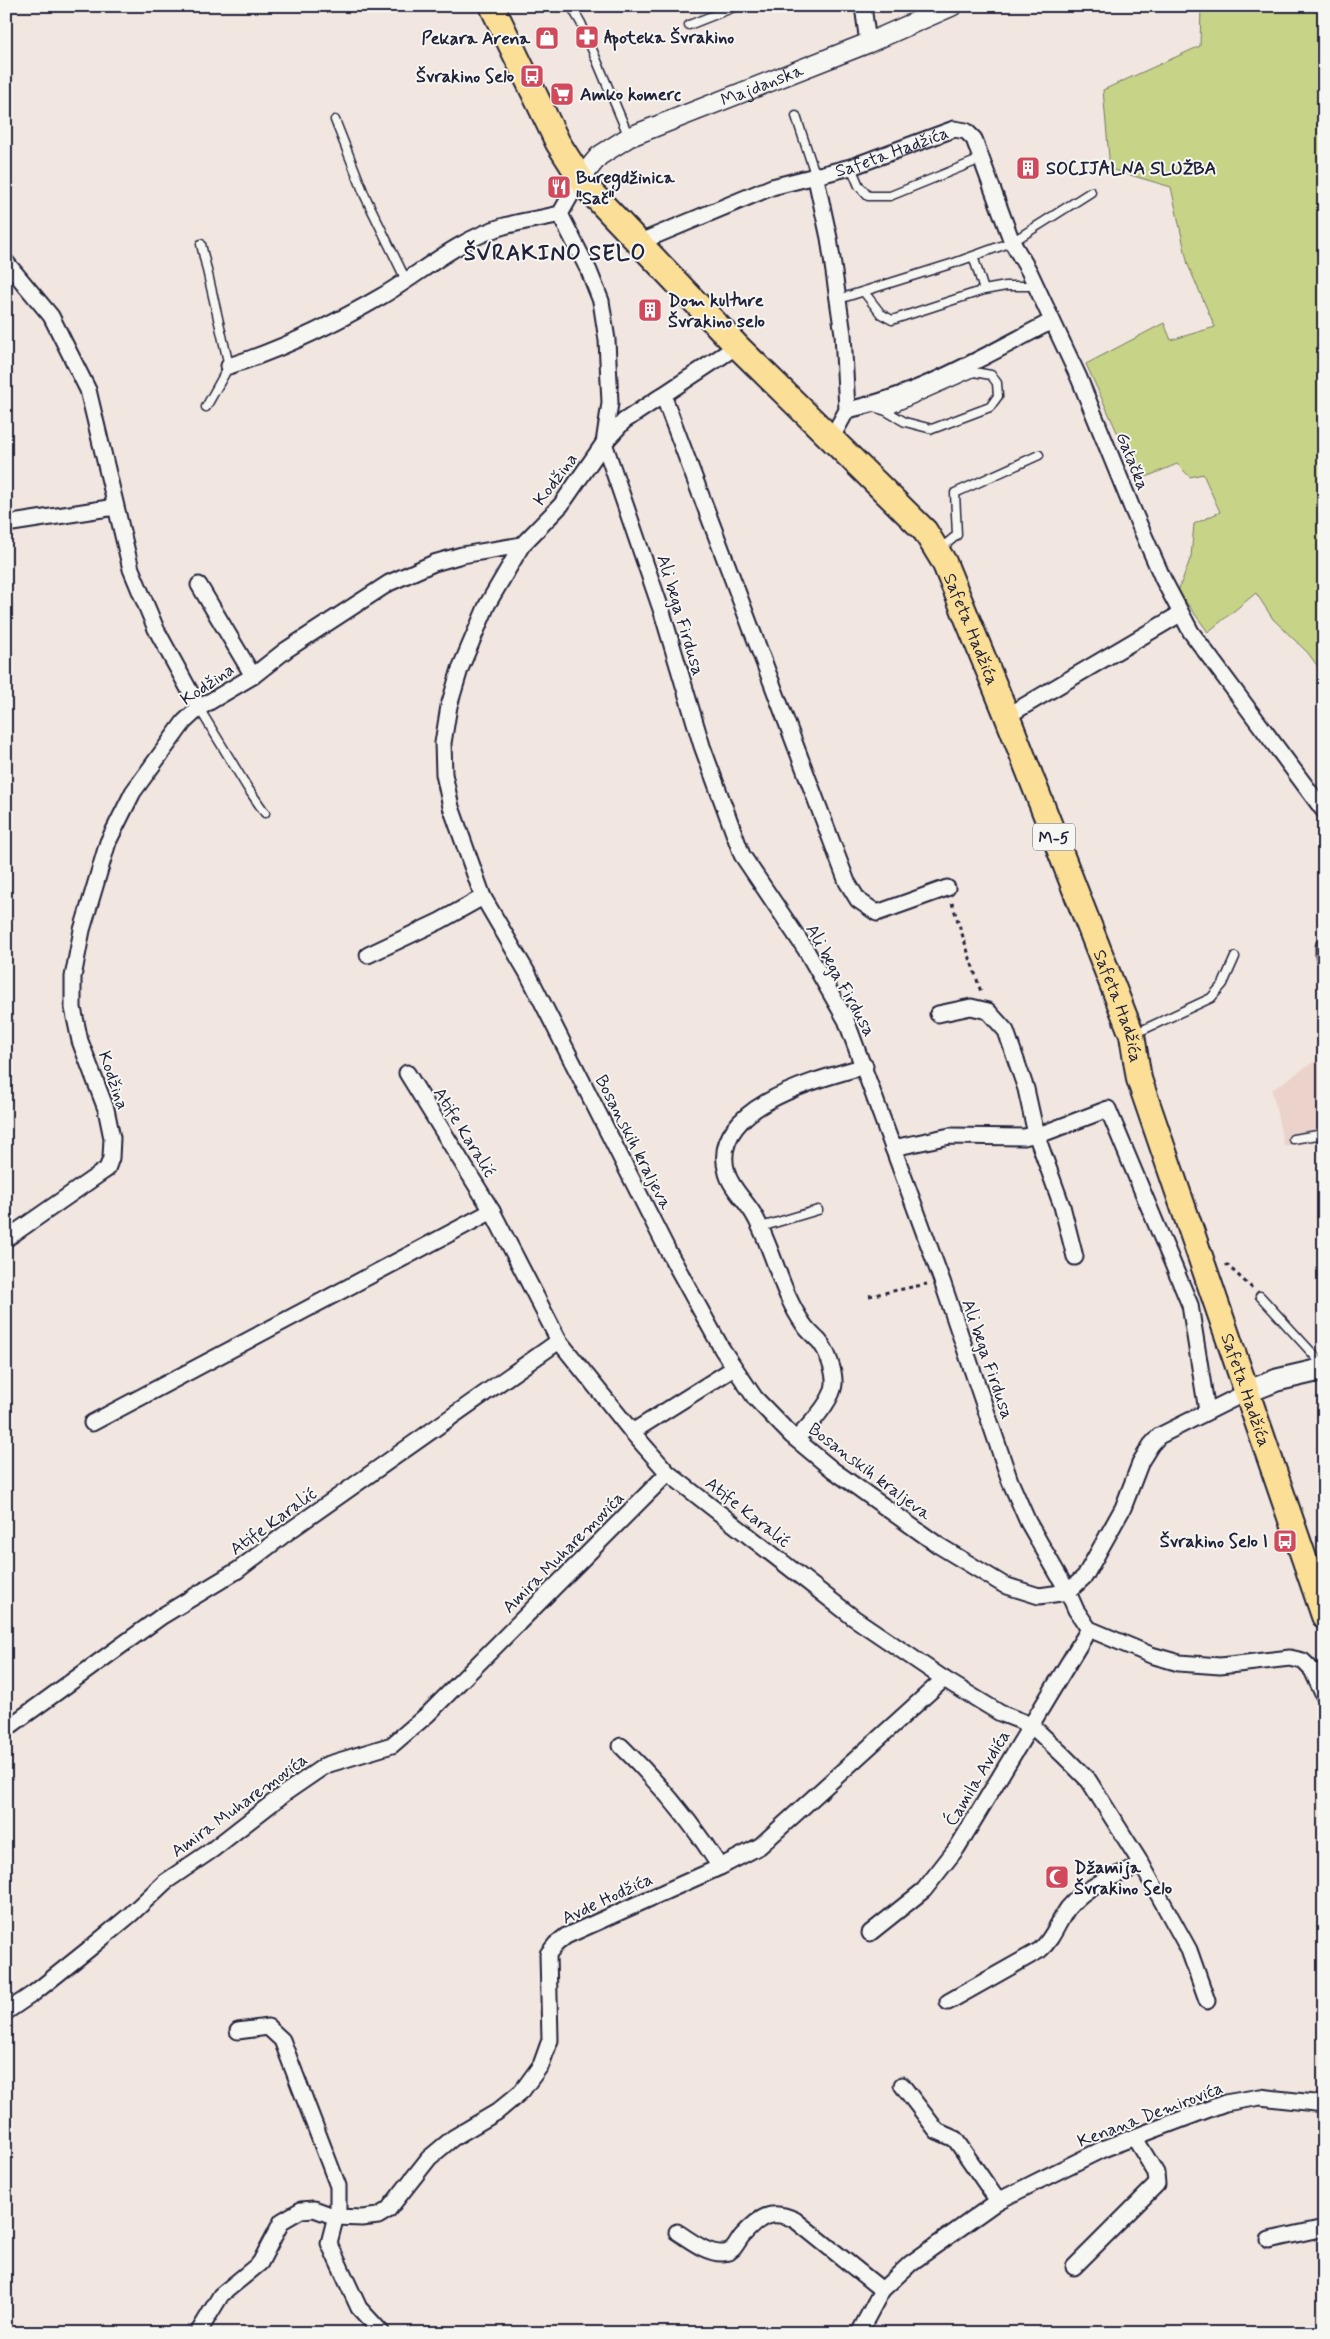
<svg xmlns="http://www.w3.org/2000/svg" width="1330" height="2339" viewBox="0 0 1330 2339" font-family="Mynerve,sans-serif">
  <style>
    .built { fill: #ebd2ca }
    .green { fill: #c7d387; stroke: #747a61 }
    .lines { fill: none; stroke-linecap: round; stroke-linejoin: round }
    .service-casing { stroke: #22223b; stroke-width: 11 }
    .minor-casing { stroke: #22223b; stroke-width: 19 }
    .tertiary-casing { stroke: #22223b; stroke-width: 22 }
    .secondary-casing { stroke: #22223b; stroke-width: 25 }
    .primary-casing { stroke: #22223b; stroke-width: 28 }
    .path { stroke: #22223b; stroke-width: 3; stroke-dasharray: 4 4; stroke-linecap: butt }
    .service { stroke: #f6f6f2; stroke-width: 8 }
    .minor { stroke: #f6f6f2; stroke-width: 15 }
    .tertiary { stroke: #f6f6f2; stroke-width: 19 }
    .secondary { stroke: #f6f6f2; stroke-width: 21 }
    .primary { stroke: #fbdf96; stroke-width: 24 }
    .labels { text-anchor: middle; stroke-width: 4; stroke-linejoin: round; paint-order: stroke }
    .shield { fill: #f6f6f2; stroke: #626272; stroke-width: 1 }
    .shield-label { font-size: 16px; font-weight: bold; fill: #22223b }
    .poi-label { font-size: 18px; font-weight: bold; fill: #22223b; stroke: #f6f6f2; text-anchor: start }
    .street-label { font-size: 18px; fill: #22223b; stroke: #f6f6f2 }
    .district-label { font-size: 22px; font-weight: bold; letter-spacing: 1px; fill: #22223b; stroke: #f6f6f2 }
  </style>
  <rect width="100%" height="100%" fill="#f1e6e0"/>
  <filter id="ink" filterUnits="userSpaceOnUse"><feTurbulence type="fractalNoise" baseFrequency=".02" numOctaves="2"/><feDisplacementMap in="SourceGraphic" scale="10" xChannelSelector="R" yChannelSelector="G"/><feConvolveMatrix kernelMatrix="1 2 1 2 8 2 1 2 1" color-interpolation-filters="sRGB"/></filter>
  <g filter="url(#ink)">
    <path class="built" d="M1324 1055V1137L1284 1146 1272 1090Z"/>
    <path class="green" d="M1201 6H1324V675L1308 653 1273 619 1256 593 1208 632 1178 591 1191 557 1194 524 1220 512 1203 474 1190 477 1177 464 1139 480 1086 364 1164 323 1171 340 1215 327 1188 265 1171 187 1110 169 1103 90 1200 46Z"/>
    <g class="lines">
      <g class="service-casing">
        <path id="service" d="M571 6 581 23 629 137
          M689 25 737 6
          M796 116 815 174
          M335 120 365 196 406 280
          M851 167 859 186 868 196H890L981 159
          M201 244 229 366 206 407
          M973 256 984 290
          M864 292 881 314 892 320 984 290 1006 286H1036
          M839 299 954 263 1012 242 1091 192
          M870 406 886 411 905 422 932 429 990 407 998 396 997 383 991 375 974 372 886 411
          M939 550 957 535 955 493 1039 455
          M199 708 247 787 265 813
          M1134 1034 1211 998 1223 984 1235 957
          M1293 1139 1324 1134
          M761 1227 818 1210
          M1260 1296 1324 1366"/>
      </g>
      <g class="minor-casing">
        <g id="minor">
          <path d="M863 6 868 43"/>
          <path d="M815 174 829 238 843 334 847 410 831 439"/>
          <path d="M560 214 589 271 601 301 607 340 610 403 604 443 662 612 702 746 742 855 806 950 846 1020 942 1281 1010 1481 1028 1522 1068 1592 1076 1610 1089 1629 1151 1655 1179 1663 1220 1666 1290 1658 1303 1661 1312 1670 1324 1696"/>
          <path id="s1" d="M640 242 772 187 851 167 954 129 966 131 974 139 1012 242 1029 271 1079 378 1132 508 1163 579 1191 632 1324 811"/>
          <path d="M6 262 51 316 88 390 131 569 156 629 199 708"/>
          <path d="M229 366C282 349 334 324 382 296 421 273 456 241 501 227 520 221 541 219 560 214L580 179"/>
          <path d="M663 395 847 882 858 900 877 913 947 888"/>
          <path d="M847 410C920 395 986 355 1052 321"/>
          <path d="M6 524 115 507"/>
          <path d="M522 545 487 605 460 669 449 706 443 743 444 774 451 807 483 897 528 974 668 1251 722 1349 755 1398 792 1436 833 1470 938 1545 1004 1585 1039 1596 1068 1592 1085 1576 1123 1508 1141 1461 1151 1445 1159 1436 1247 1392"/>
          <path d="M199 585 253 676"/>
          <path d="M1007 716 1180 614"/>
          <path d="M1324 946V956"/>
          <path d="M368 955 440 921 483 897"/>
          <path d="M938 1014 971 1007 988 1011 1006 1031 1026 1089 1036 1134 1062 1206 1075 1257"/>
          <path d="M407 1073 492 1211 559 1341 632 1432 668 1473 854 1618 944 1679 1000 1713 1031 1725 1063 1755 1089 1781 1142 1865 1189 1950 1207 2001"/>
          <path d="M893 1148 950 1136 1024 1137 1047 1132 1108 1109 1190 1305 1207 1411"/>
          <path d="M6 1239 98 1175 107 1169 111 1158 112 1138 106 1109 80 1041 73 1008V977L82 930 108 842 133 792 184 722 199 708 253 676 286 650 389 583 434 563 462 555 522 545 561 505 604 443 624 421 737 346"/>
          <path d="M92 1423 492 1211"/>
          <path d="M632 1432 734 1368"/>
          <path d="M796 1439C808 1427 833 1401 834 1384 835 1372 827 1350 819 1341 814 1336 808 1331 804 1325 780 1291 774 1250 754 1215 746 1201 731 1188 727 1173 707 1106 820 1079 865 1066"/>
          <path d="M6 1729 162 1616 238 1570 285 1534 559 1341"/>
          <path d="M621 1746C659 1783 692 1822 720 1867"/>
          <path d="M870 1933 924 1890 957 1848 1089 1629"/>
          <path d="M948 2002 1040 1950C1053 1939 1058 1922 1068 1908 1088 1884 1114 1876 1142 1865"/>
          <path d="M6 2012 34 1993 89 1949 130 1915 165 1882 212 1850 285 1793 326 1765 392 1745 428 1714 668 1473"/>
          <path d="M238 2031 268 2027 282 2040 338 2186V2208L329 2243 359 2308 382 2333"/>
          <path d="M902 2085 937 2131 955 2139 998 2201"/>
          <path d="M677 2232C690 2240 707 2254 723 2253 734 2253 736 2243 742 2236 759 2217 771 2208 795 2220L882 2290"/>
          <path d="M1269 2240 1324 2228"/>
          <path d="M1074 2267 1157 2184 1156 2173 1134 2137"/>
          <path d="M198 2333 221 2295 260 2263 282 2221 301 2210 314 2209 336 2217 362 2218 378 2216 388 2210 429 2158 453 2138 497 2112 522 2091 541 2065 550 2040 548 1954 556 1944 566 1936 720 1867 760 1846 944 1679"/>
          <path d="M859 2333 882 2290 911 2263 998 2201 1040 2180 1103 2149 1225 2103 1260 2097 1324 2104"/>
        </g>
      </g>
      <g class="tertiary-casing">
        <g id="tertiary">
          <path id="s2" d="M580 179 599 156 629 137 868 43 952 6"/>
        </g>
      </g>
      <g class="secondary-casing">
        <path id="secondary" d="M1247 1392 1277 1380 1324 1369"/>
      </g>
      <g class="primary-casing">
        <g id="primary">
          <path id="s3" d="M492 6 558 143 586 187 737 346 925 531 944 562 1007 716 1132 1035 1139 1079 1324 1616"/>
        </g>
      </g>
      <path class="path" d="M952 903 981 992
        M1226 1264 1252 1288
        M869 1296 927 1284"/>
      <use href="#service" class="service"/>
      <use href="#minor" class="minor"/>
      <use href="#tertiary" class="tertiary"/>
      <use href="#secondary" class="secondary"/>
      <use href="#primary" class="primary"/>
    </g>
  </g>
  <defs>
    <g id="pharmacy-square" transform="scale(1.25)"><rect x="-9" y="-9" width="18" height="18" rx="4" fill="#d1495b" stroke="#f6f6f2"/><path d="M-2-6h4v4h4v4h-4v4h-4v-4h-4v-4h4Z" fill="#fff"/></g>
    <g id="shop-square" transform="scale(1.25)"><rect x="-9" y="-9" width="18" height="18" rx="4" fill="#d1495b" stroke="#f6f6f2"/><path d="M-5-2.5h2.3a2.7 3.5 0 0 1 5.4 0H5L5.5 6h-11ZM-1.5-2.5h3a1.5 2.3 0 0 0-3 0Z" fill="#fff"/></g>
    <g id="bus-square" transform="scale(1.25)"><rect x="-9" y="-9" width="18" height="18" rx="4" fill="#d1495b" stroke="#f6f6f2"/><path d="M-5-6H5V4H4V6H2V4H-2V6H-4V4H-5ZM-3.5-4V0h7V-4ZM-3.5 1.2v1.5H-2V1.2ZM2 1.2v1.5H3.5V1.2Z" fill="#fff"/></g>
    <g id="supermarket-square" transform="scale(1.25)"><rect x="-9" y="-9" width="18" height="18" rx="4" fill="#d1495b" stroke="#f6f6f2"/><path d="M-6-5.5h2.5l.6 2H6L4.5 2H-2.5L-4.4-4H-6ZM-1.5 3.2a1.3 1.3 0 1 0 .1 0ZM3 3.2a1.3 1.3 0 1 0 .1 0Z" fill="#fff"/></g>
    <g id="building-square" transform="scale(1.25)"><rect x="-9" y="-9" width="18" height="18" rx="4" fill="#d1495b" stroke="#f6f6f2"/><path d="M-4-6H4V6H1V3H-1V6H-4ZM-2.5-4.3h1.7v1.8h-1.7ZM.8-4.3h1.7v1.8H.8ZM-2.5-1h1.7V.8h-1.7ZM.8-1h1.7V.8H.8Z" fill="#fff"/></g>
    <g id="restaurant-square" transform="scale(1.25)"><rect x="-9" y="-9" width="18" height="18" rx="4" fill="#d1495b" stroke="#f6f6f2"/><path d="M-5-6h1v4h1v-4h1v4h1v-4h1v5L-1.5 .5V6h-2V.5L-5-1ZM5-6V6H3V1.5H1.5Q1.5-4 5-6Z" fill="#fff"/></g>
    <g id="mosque-square" transform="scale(1.25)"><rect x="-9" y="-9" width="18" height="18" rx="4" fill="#d1495b" stroke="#f6f6f2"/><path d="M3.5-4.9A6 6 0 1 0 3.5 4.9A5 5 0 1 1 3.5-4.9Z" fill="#fff"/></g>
  </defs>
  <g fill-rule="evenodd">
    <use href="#pharmacy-square" x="587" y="37"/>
    <use href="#shop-square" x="547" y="38"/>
    <use href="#bus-square" x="532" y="76"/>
    <use href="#supermarket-square" x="562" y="94"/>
    <use href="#building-square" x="1028" y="168"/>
    <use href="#restaurant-square" x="559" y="187"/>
    <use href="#building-square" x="650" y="310"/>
    <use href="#bus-square" x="1285" y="1541"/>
    <use href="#mosque-square" x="1057" y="1877"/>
  </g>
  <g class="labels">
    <rect class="shield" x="1033" y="823.5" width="42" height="27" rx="4"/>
    <g class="shield-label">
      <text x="1054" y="843">M-5</text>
    </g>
    <g class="poi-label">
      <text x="604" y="43">Apoteka Švrakino</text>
      <text x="530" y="44" text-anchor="end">Pekara Arena</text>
      <text x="514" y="82" text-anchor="end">Švrakino Selo</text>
      <text x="580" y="100">Amko komerc</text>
      <text x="1046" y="174">SOCIJALNA SLUŽBA</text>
      <text x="576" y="183">Buregdžinica<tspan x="576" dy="21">"Sač"</tspan></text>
      <text x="668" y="306">Dom kulture<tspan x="668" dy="21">Švrakino selo</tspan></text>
      <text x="1268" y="1547" text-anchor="end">Švrakino Selo I</text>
      <text x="1074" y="1873">Džamija<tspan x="1074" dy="21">Švrakino Selo</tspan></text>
    </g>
    <g class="street-label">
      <text dy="6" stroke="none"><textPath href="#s2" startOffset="208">Majdanska</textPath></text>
      <text dy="6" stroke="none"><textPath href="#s1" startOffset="268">Safeta Hadžića</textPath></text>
      <text transform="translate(1133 461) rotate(68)" y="6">Gatačka</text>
      <text transform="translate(555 479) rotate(-53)" y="6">Kodžina</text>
      <text transform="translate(681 615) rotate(73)" y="6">Ali bega Firdusa</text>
      <text dy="6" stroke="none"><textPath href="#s3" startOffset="796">Safeta Hadžića</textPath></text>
      <text transform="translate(207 684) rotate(-34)" y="6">Kodžina</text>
      <text transform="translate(841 980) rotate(61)" y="6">Ali bega Firdusa</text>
      <text dy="6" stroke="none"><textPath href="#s3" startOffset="1201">Safeta Hadžića</textPath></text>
      <text transform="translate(114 1080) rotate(71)" y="6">Kodžina</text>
      <text transform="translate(465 1132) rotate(58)" y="6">Atife Karalić</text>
      <text transform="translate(634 1142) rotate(63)" y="6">Bosanskih kraljeva</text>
      <text transform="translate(988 1359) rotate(71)" y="6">Ali bega Firdusa</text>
      <text dy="6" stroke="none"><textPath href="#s3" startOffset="1606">Safeta Hadžića</textPath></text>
      <text transform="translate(870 1471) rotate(37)" y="6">Bosanskih kraljeva</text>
      <text transform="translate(748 1512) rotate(38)" y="6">Atife Karalić</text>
      <text transform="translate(273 1521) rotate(-36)" y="6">Atife Karalić</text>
      <text transform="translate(563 1552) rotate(-45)" y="6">Amira Muharemovića</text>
      <text transform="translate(977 1778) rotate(-59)" y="6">Ćamila Avdića</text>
      <text transform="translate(239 1805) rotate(-36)" y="6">Amira Muharemovića</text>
      <text transform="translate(607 1898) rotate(-25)" y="6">Avde Hodžića</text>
      <text transform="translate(1150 2114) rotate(-21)" y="6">Kenana Demirovića</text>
    </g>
    <g class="district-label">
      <text x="555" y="260">ŠVRAKINO SELO</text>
    </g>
  </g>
  <rect width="1330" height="2339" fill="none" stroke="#f6f6f2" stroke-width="25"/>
  <rect x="12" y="12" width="1305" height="2314" fill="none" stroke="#22223b" stroke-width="2" filter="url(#ink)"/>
</svg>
